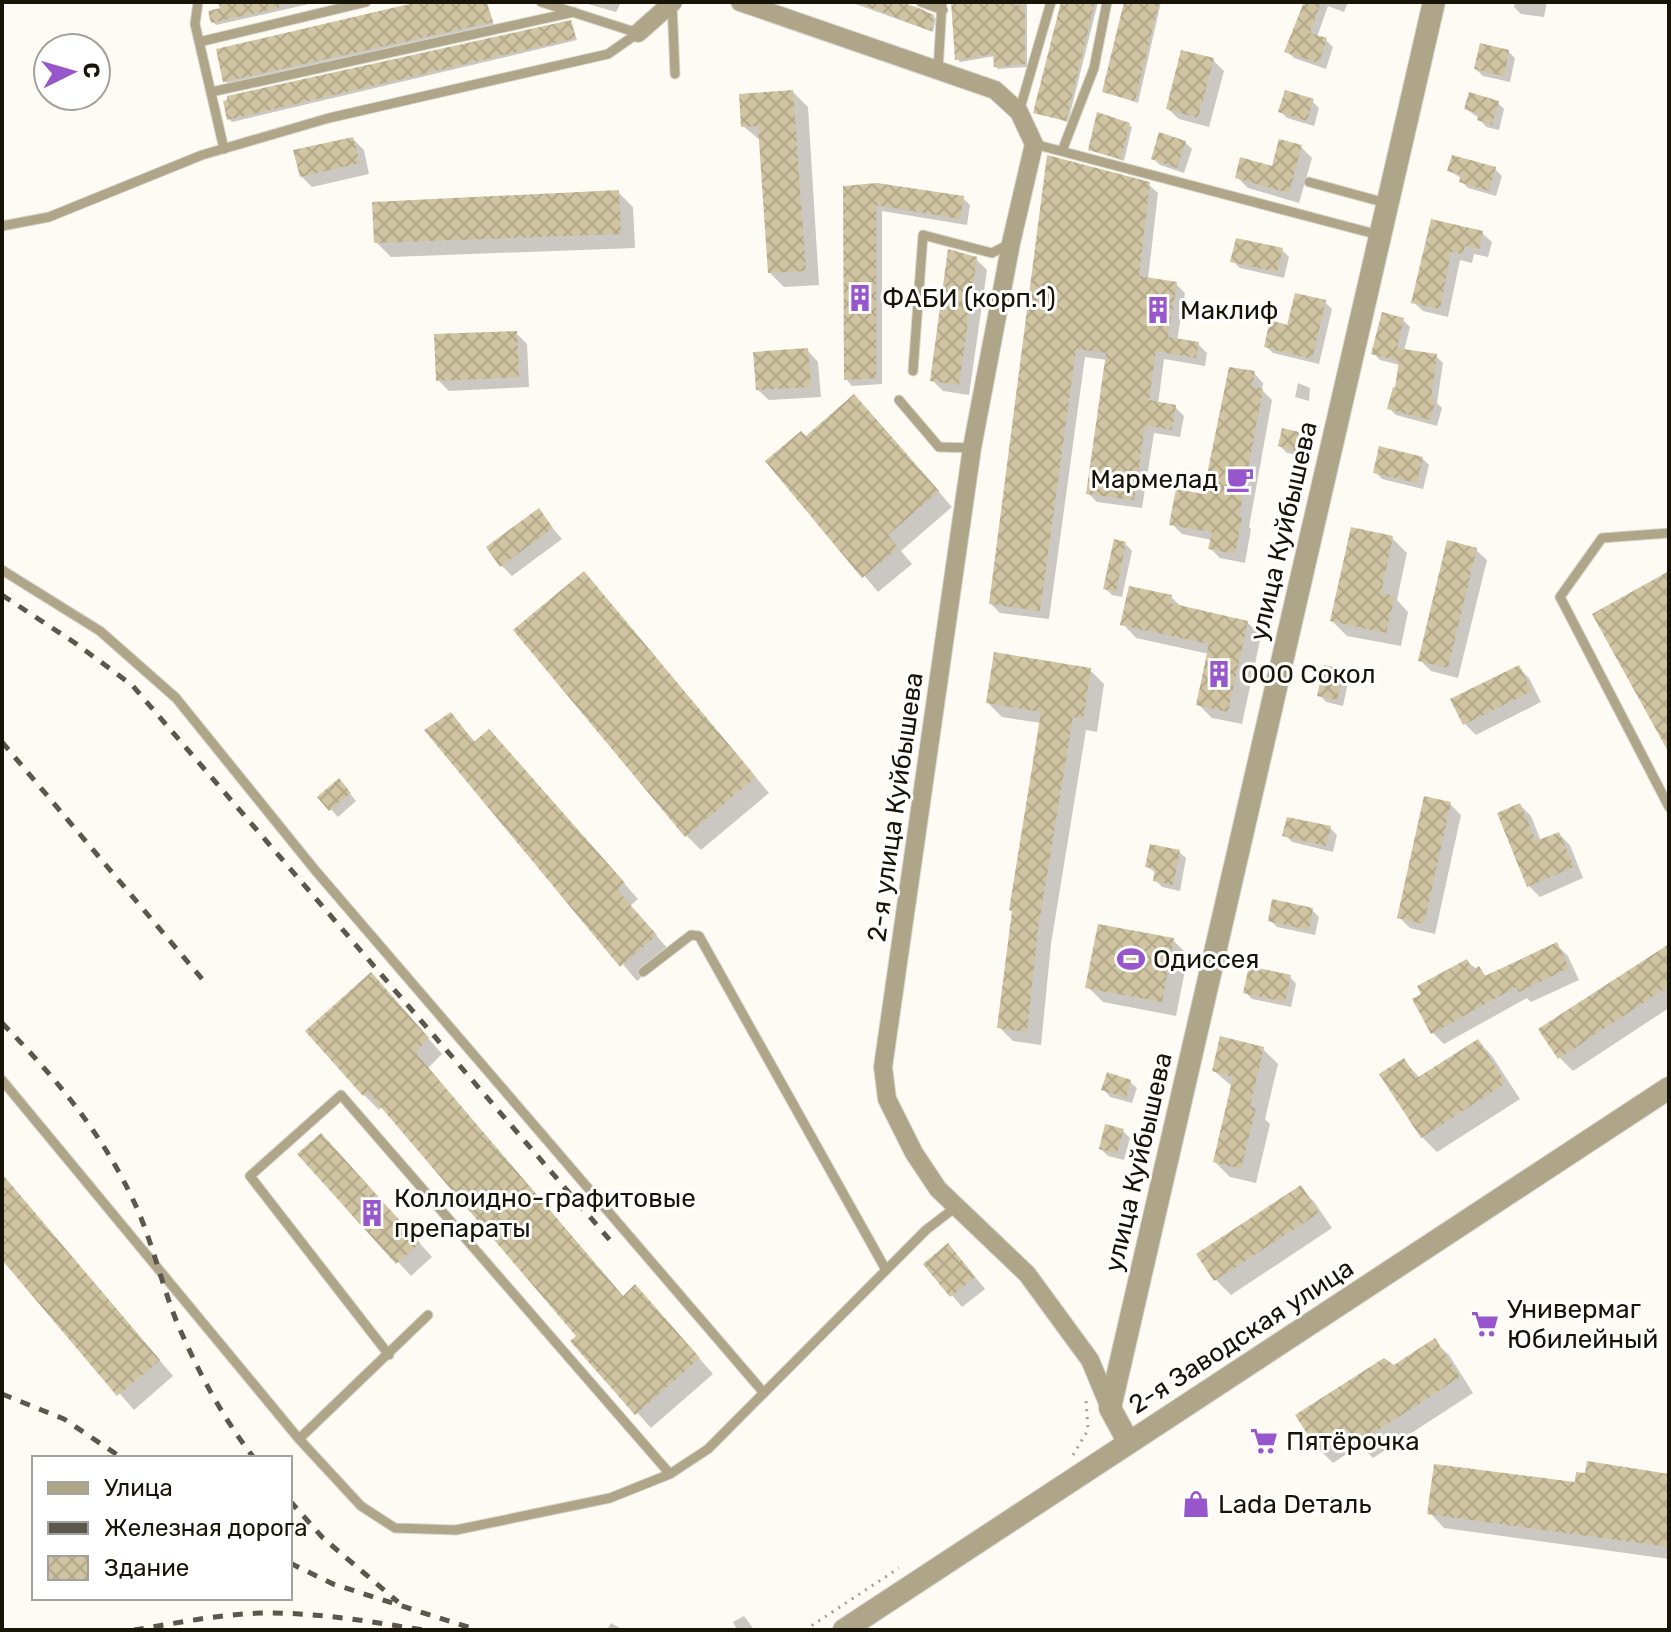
<svg xmlns="http://www.w3.org/2000/svg" width="1671" height="1632" viewBox="0 0 1671 1632" font-family="Rubik,sans-serif">
  <style>
    .shadow { fill: #0003 }
    .building { fill: url(#building-cross-hatch) }
    .lines { fill: none; stroke-linecap: round; stroke-linejoin: round }
    .service-casing { stroke: #d9d6ce; stroke-width: 11 }
    .minor-casing { stroke: #d9d6ce; stroke-width: 20 }
    .tertiary-casing { stroke: #d9d6ce; stroke-width: 24 }
    .path { stroke: #a39f96; stroke-width: 3; stroke-dasharray: 2 6; stroke-linecap: butt }
    .service { stroke: #afa68a; stroke-width: 9 }
    .minor { stroke: #afa68a; stroke-width: 18 }
    .tertiary { stroke: #afa68a; stroke-width: 22 }
    .rail { stroke: #5b574c; stroke-width: 5; stroke-dasharray: 10 10; stroke-linecap: butt }
    .labels { text-anchor: middle; stroke-width: 6; stroke-linejoin: round; paint-order: stroke }
    .poi-label { font-size: 26px; fill: #171306; stroke: #fff; text-anchor: start }
    .street-label { font-size: 26px; fill: #171306; stroke: #fff }
  </style>
  <defs>
    <pattern id="building-cross-hatch" width="8" height="8" patternUnits="userSpaceOnUse" patternTransform="scale(2)"><rect width="8" height="8" fill="#d0c4a2"/><path d="M0 0l8 8M0 8l8-8" fill="none" stroke="#b2a88a"/></pattern>
  </defs>
  <rect width="100%" height="100%" fill="#fefbf4"/>
  <path class="shadow" d="M220 2H318L216 25 213 22 222 9Z
    M427 2H487L494 25 228 84 225 81Z
    M581 2H621L616 12Z
    M850 2H894L933 16 936 19 933 32Z
    M953 2H1027V67L998 69 996 67 995 56 960 62 957 59Z
    M1063 2H1098L1068 122 1035 112Z
    M1126 2H1161L1138 103 1104 92Z
    M1305 2H1348L1344 12 1328 6 1317 37 1326 40 1333 47 1326 69 1294 58 1287 51Z
    M1515 2H1547L1544 17 1521 14 1514 7Z
    M571 22 577 40 232 122 229 119Z
    M1508 51 1515 58 1510 82 1483 76 1476 69Z
    M1213 60 1224 71 1209 127 1179 119 1168 109Z
    M793 92 808 107 819 285 784 287 770 273 761 141 743 126Z
    M1312 101 1319 108 1314 126 1287 118 1281 112Z
    M1497 102 1504 109 1499 130 1486 127 1479 118 1466 109Z
    M1129 125 1132 127 1124 161 1090 150Z
    M353 139 364 150 369 174 312 187 301 176Z
    M1185 142 1192 149 1184 173 1160 165 1153 158Z
    M1301 147 1312 158 1299 203 1248 188 1237 177 1274 169Z
    M1049 158 1148 184 1158 193 1148 279 1176 284 1185 293 1177 341 1198 344 1207 353 1205 366 1164 359 1158 404 1175 407 1184 416 1180 437 1154 433 1142 508 1097 502 1088 493 1107 360 1085 357 1049 619 1000 613 991 604Z
    M1495 169 1502 176 1496 196 1468 188 1461 181 1462 179 1449 170Z
    M845 188 963 198 970 205 967 225 882 211V384L852 386 846 379Z
    M618 192 633 207 635 248 391 257 376 242Z
    M1432 222 1482 233 1492 242 1488 257 1474 254 1472 263 1460 260 1448 317 1423 311 1413 302Z
    M1282 250 1289 257 1284 278 1240 268 1233 261Z
    M976 259 987 270 969 395 943 391 932 380Z
    M1325 302 1332 309 1319 364 1273 353 1266 346 1289 327Z
    M1403 320 1410 327 1404 351 1436 356 1443 363 1437 403 1442 408 1437 426 1396 415 1389 408 1397 390 1400 365 1380 360 1373 353Z
    M516 333 527 344 529 387 449 391 438 380Z
    M808 351 818 362 821 397 769 400 758 390Z
    M1254 373 1263 383 1262 390 1272 400 1249 527 1251 529 1245 563 1220 558 1210 548 1212 540 1182 534 1172 524 1204 496Z
    M1298 383 1310 388 1309 401 1295 397Z
    M869 411 952 507 901 551 912 564 878 592 768 462 806 439Z
    M1298 434 1305 441 1302 456 1287 453 1280 446Z
    M1422 458 1429 465 1423 489 1382 479 1375 472Z
    M538 511 562 539 512 576 501 565Z
    M1392 538 1407 553 1397 600 1408 612 1401 646 1347 636 1332 621Z
    M1126 544 1132 551 1122 597 1112 595 1105 588Z
    M1476 550 1487 560 1458 678 1431 671 1420 660Z
    M584 573 769 793 701 850 686 835Z
    M1171 597 1183 608 1247 622 1261 636 1242 724 1212 718 1198 704 1209 654 1136 638 1123 624Z
    M1518 667 1529 678 1541 702 1476 735 1465 724Z
    M1090 670 1104 684 1097 732 1086 730 1051 944 1041 1045 1013 1041 999 1027 1041 723 1002 717 988 703Z
    M1343 671 1349 678 1343 706 1326 702 1320 695Z
    M451 715 476 743 504 746 638 899 630 906 670 951 637 981 427 730Z
    M345 787 356 801 338 817 320 797Z
    M1450 804 1461 815 1435 934 1410 928 1399 917Z
    M1520 805 1531 816 1541 841 1559 834 1570 845 1583 878 1540 897 1529 886Z
    M1330 828 1337 835 1333 852 1292 842 1285 835Z
    M1179 852 1186 858 1180 891 1162 887 1155 880 1156 873 1147 866Z
    M1312 910 1319 917 1315 935 1277 927 1270 920Z
    M1173 940 1188 955 1176 1016 1103 1002 1088 987Z
    M1557 945 1568 956 1579 980 1531 1002 1527 998 1444 1044 1433 1033 1414 1000 1466 961 1488 977Z
    M1669 946V1008L1573 1071 1560 1058 1541 1030Z
    M1290 977 1296 984 1291 1007 1252 999 1245 992Z
    M386 990 442 1054 428 1068 624 1297 649 1301 713 1374 651 1428 573 1341 579 1336 383 1106 379 1110 364 1095 308 1031Z
    M1478 1041 1492 1056 1520 1099 1437 1152 1422 1137 1382 1075 1404 1061 1420 1078Z
    M1263 1049 1278 1064 1265 1119 1270 1124 1256 1183 1230 1177 1215 1162 1233 1087 1214 1071Z
    M1130 1082 1137 1088 1132 1103 1110 1097 1104 1090Z
    M1123 1131 1130 1138 1124 1160 1108 1156 1101 1149Z
    M335 1149 432 1257 411 1276 300 1155Z
    M2 1174 173 1376 134 1410 2 1257Z
    M1301 1188 1315 1203 1332 1228 1231 1295 1216 1280 1199 1254Z
    M959 1257 985 1289 962 1307 926 1264Z
    M1434 1341 1449 1355 1473 1393 1373 1458 1360 1445 1333 1463 1318 1448 1393 1367Z
    M1669 1476V1559L1444 1528 1430 1513 1576 1485Z
    M744 1616 753 1628 751 1630H737L733 1622Z
    M611 1623 620 1628 622 1630H607Z"/>
  <path class="building" d="M218 2H279V8L211 23 208 11 220 8Z
    M418 2H486L493 22 223 82 216 49Z
    M856 2H901L916 7 934 15 931 31Z
    M951 2H1013V6L1025 5V64L994 67 993 54 955 60Z
    M1061 2H1095L1066 121 1033 113Z
    M1124 2H1159L1135 101 1102 92Z
    M1304 2H1321L1310 33 1327 38 1319 63 1284 52Z
    M571 20 576 38 227 120 223 101 227 100V96Z
    M1480 43 1509 50 1504 76 1474 69Z
    M1181 50 1214 58 1198 118 1166 109Z
    M793 90 806 271 768 273 758 126 741 127 739 94Z
    M1285 90 1314 99 1307 121 1278 112Z
    M1469 92 1499 101 1492 125 1477 120 1479 114 1464 109Z
    M1097 112 1130 123 1121 159 1088 150Z
    M1159 132 1186 141 1177 168 1151 159Z
    M353 137 360 163 300 177 293 150Z
    M1279 139 1302 145 1289 193 1235 178 1240 157 1272 166Z
    M1047 155 1150 182 1139 276 1177 282 1168 337 1199 342 1196 358 1156 351 1149 400 1176 405 1172 430 1145 425 1134 500 1086 494 1106 353 1076 349 1040 611 989 604Z
    M1452 155 1496 167 1489 191 1459 182 1461 175 1447 171Z
    M877 183 964 196 960 219 876 205V378L844 380 843 186Z
    M619 190 621 234 374 243 372 202Z
    M1431 219 1483 231 1479 249 1465 246 1463 254 1451 252 1440 309 1411 303Z
    M1236 238 1283 248 1277 272 1230 262Z
    M948 249 977 257 959 385 930 381Z
    M1295 293 1326 300 1312 359 1264 347 1270 320 1287 325Z
    M1382 312 1404 318 1397 348 1437 354 1431 398 1436 399 1430 420 1387 409 1393 387 1395 388 1399 361 1371 354Z
    M517 331 519 377 436 381 434 334Z
    M808 348 811 387 756 390 753 352Z
    M1229 367 1255 371 1252 386 1263 389 1239 517 1242 518 1235 554 1208 549 1212 532 1169 525 1176 489 1203 494Z
    M854 394 939 491 888 535 898 548 862 578 765 461 801 431 806 436Z
    M1282 428 1299 432 1295 451 1278 446Z
    M1379 446 1423 457 1417 483 1373 473Z
    M539 508 553 528 500 567 486 547Z
    M1351 527 1393 536 1381 593 1395 596 1386 633 1330 621Z
    M1114 539 1126 542 1116 592 1103 589Z
    M1447 540 1477 548 1448 668 1418 661Z
    M584 571 756 777 685 837 513 630Z
    M1669 571V753L1592 614Z
    M1129 586 1172 595 1170 603 1248 621 1228 712 1196 705 1209 644 1120 625Z
    M994 652 1091 668 1083 719 1073 717 1038 929 1027 1032 997 1028 1012 911 1009 910 1041 712 986 703Z
    M1324 665 1344 669 1337 700 1317 696Z
    M1519 665 1532 691 1463 725 1450 699Z
    M451 712 474 742 489 729 625 883 617 890 657 935 620 967 424 730Z
    M339 778 351 793 329 811 317 797Z
    M1424 796 1451 802 1424 924 1397 918Z
    M1520 803 1536 841 1559 832 1574 867 1527 887 1497 813Z
    M1287 817 1331 826 1326 846 1282 836Z
    M1150 844 1180 850 1173 885 1153 881 1155 869 1145 867Z
    M1272 899 1313 908 1309 930 1268 921Z
    M1098 924 1174 938 1162 1002 1085 988Z
    M1557 942 1569 968 1519 992 1516 987 1431 1034 1412 999 1421 994 1417 986 1467 959 1473 970 1479 966 1485 976Z
    M1669 944V986L1558 1059 1538 1029Z
    M1249 966 1291 975 1285 1002 1243 993Z
    M371 972 429 1038 415 1052 623 1296 635 1284 700 1358 635 1415 570 1341 576 1336 368 1092 363 1096 305 1031Z
    M1220 1036 1264 1047 1250 1106 1256 1108 1241 1169 1213 1162 1233 1077 1212 1071Z
    M1478 1039 1506 1083 1421 1138 1379 1074 1404 1058 1417 1078Z
    M1107 1072 1131 1080 1126 1098 1101 1090Z
    M1105 1124 1124 1129 1117 1154 1099 1149Z
    M321 1133 420 1243 396 1264 297 1154Z
    M2 1174 160 1360 117 1396 2 1260Z
    M1301 1185 1319 1213 1214 1281 1196 1254Z
    M948 1243 975 1277 950 1297 923 1264Z
    M1435 1338 1460 1377 1357 1444 1347 1429 1317 1449 1295 1415 1384 1358 1394 1365Z
    M1587 1461 1669 1474V1547L1427 1514 1434 1464 1575 1482 1576 1472 1585 1473Z"/>
  <g class="lines">
    <g class="service-casing">
      <path id="service" d="M198 2 195 24 224 149
        M541 2 638 33
        M921 2 943 10
        M672 3 675 74
        M199 42 366 2
        M938 71 942 2
        M211 92 574 12
        M1019 112 1051 2
        M1034 144 1379 235
        M1062 151 1094 68 1107 2
        M1309 182 1386 203
        M2 226 49 217 202 155 329 118 608 54 638 33
        M913 371 923 235 992 253 1011 243
        M899 400 939 447 972 448
        M1669 533 1602 538 1560 597 1669 807
        M2 570 100 631 176 698 315 870 764 1393
        M643 972 691 935 699 936 886 1270
        M2 1080 299 1439 361 1506 395 1528 456 1530 610 1498 670 1474 708 1449 926 1230 957 1206
        M389 1355 250 1176 341 1095 670 1474
        M299 1439 428 1315"/>
    </g>
    <g class="minor-casing">
      <path id="minor" d="M740 2 995 90 1019 112 1034 144 1011 243 972 448 883 1067 887 1099 914 1153 938 1189 1027 1274 1090 1360 1110 1408
        M638 33 673 2"/>
    </g>
    <g class="tertiary-casing">
      <path id="tertiary" d="M1129 1443 1110 1408 1434 2
        M844 1630 1669 1088"/>
    </g>
    <path class="path" d="M1073 1455 1088 1430 1086 1399
      M805 1630 899 1568"/>
    <use href="#service" class="service"/>
    <use href="#minor" class="minor"/>
    <use href="#tertiary" class="tertiary"/>
    <path class="rail" d="M2 595 75 643 132 685 615 1246
      M2 742 208 986
      M2 1023C56 1078 103 1134 135 1204 152 1241 161 1282 176 1320 196 1368 222 1417 254 1458
      M2 1394 64 1419 122 1458
      M290 1501 323 1538 398 1602
      M290 1563 333 1584 477 1630
      M134 1630C178 1623 224 1613 269 1613 321 1613 373 1622 423 1630"/>
  </g>
  <defs>
    <g id="building-bare" transform="scale(2.16)"><path d="M-4-6H4V6H1V3H-1V6H-4ZM-2.5-4.3h1.7v1.8h-1.7ZM.8-4.3h1.7v1.8H.8ZM-2.5-1h1.7V.8h-1.7ZM.8-1h1.7V.8H.8Z" fill="#9756cc" stroke="#fff" stroke-width="2.5" paint-order="stroke"/></g>
    <g id="cafe-bare" transform="scale(2.16)"><path d="M-5.5-4.5H6V0H3Q3 3.5 0 3.5H-2.5Q-5.5 3.5-5.5 0ZM3-3.2v2h1.7v-2ZM-6 4.5H4V6H-6Z" fill="#9756cc" stroke="#fff" stroke-width="2.5" paint-order="stroke"/></g>
    <g id="stadium-bare" transform="scale(2.16)"><path d="M0-5a6.5 5 0 1 0 0 10a6.5 5 0 1 0 0-10ZM-3.5-1.8h7v3.6h-7Z" fill="#9756cc" stroke="#fff" stroke-width="2.5" paint-order="stroke"/></g>
    <g id="supermarket-bare" transform="scale(2.16)"><path d="M-6-5.5h2.5l.6 2H6L4.5 2H-2.5L-4.4-4H-6ZM-1.5 3.2a1.3 1.3 0 1 0 .1 0ZM3 3.2a1.3 1.3 0 1 0 .1 0Z" fill="#9756cc" stroke="#fff" stroke-width="2.5" paint-order="stroke"/></g>
    <g id="shop-bare" transform="scale(2.16)"><path d="M-5-2.5h2.3a2.7 3.5 0 0 1 5.4 0H5L5.5 6h-11ZM-1.5-2.5h3a1.5 2.3 0 0 0-3 0Z" fill="#9756cc" stroke="#fff" stroke-width="2.5" paint-order="stroke"/></g>
  </defs>
  <g fill-rule="evenodd">
    <use href="#building-bare" x="860" y="298"/>
    <use href="#building-bare" x="1158" y="310"/>
    <use href="#cafe-bare" x="1240" y="479"/>
    <use href="#building-bare" x="1219" y="674"/>
    <use href="#stadium-bare" x="1131" y="959"/>
    <use href="#building-bare" x="372" y="1213"/>
    <use href="#supermarket-bare" x="1485" y="1324"/>
    <use href="#supermarket-bare" x="1264" y="1441"/>
    <use href="#shop-bare" x="1196" y="1504"/>
  </g>
  <g class="labels">
    <g class="poi-label">
      <text x="882" y="307">ФАБИ (корп.1)</text>
      <text x="1180" y="319">Маклиф</text>
      <text x="1218" y="488" text-anchor="end">Мармелад</text>
      <text x="1241" y="683">ООО Сокол</text>
      <text x="1153" y="968">Одиссея</text>
      <text x="394" y="1207">Коллоидно-графитовые<tspan x="394" dy="30">препараты</tspan></text>
      <text x="1507" y="1318">Универмаг<tspan x="1507" dy="30">Юбилейный</tspan></text>
      <text x="1286" y="1450">Пятёрочка</text>
      <text x="1218" y="1513">Lada Dеталь</text>
    </g>
    <g class="street-label">
      <text transform="translate(1283 531) rotate(-77)" y="9">улица Куйбышева</text>
      <text transform="translate(895 807) rotate(-82)" y="9">2-я улица Куйбышева</text>
      <text transform="translate(1138 1162) rotate(-77)" y="9">улица Куйбышева</text>
      <text transform="translate(1241 1336) rotate(-33)" y="9">2-я Заводская улица</text>
    </g>
  </g>
  <rect width="1671" height="1632" fill="none" stroke="#171306" stroke-width="8"/>
  <rect x="32" y="1456" width="260" height="144" fill="#ffffff" stroke="#a2a19b" stroke-width="2"/>
  <rect x="48" y="1482" width="40" height="12" fill="#afa68a" stroke="#a2a19b" stroke-width="2"/>
  <text x="104" y="1496" font-size="24" fill="#171306">Улица</text>
  <rect x="48" y="1522" width="40" height="12" fill="#5b574c" stroke="#a2a19b" stroke-width="2"/>
  <text x="104" y="1536" font-size="24" fill="#171306">Железная дорога</text>
  <rect x="48" y="1556" width="40" height="24" fill="url(#building-cross-hatch)" stroke="#a2a19b" stroke-width="2"/>
  <text x="104" y="1576" font-size="24" fill="#171306">Здание</text>
  <g transform="translate(72 72) rotate(85)"><circle r="38" fill="#ffffff" stroke="#a2a19b" stroke-width="2"/>
  <path d="M0-6L14 30L0 20L-14 30Z" fill="#9756cc"/>
  <text y="-12" font-size="22" font-weight="bold" text-anchor="middle" fill="#171306">С</text>
  </g>
</svg>
